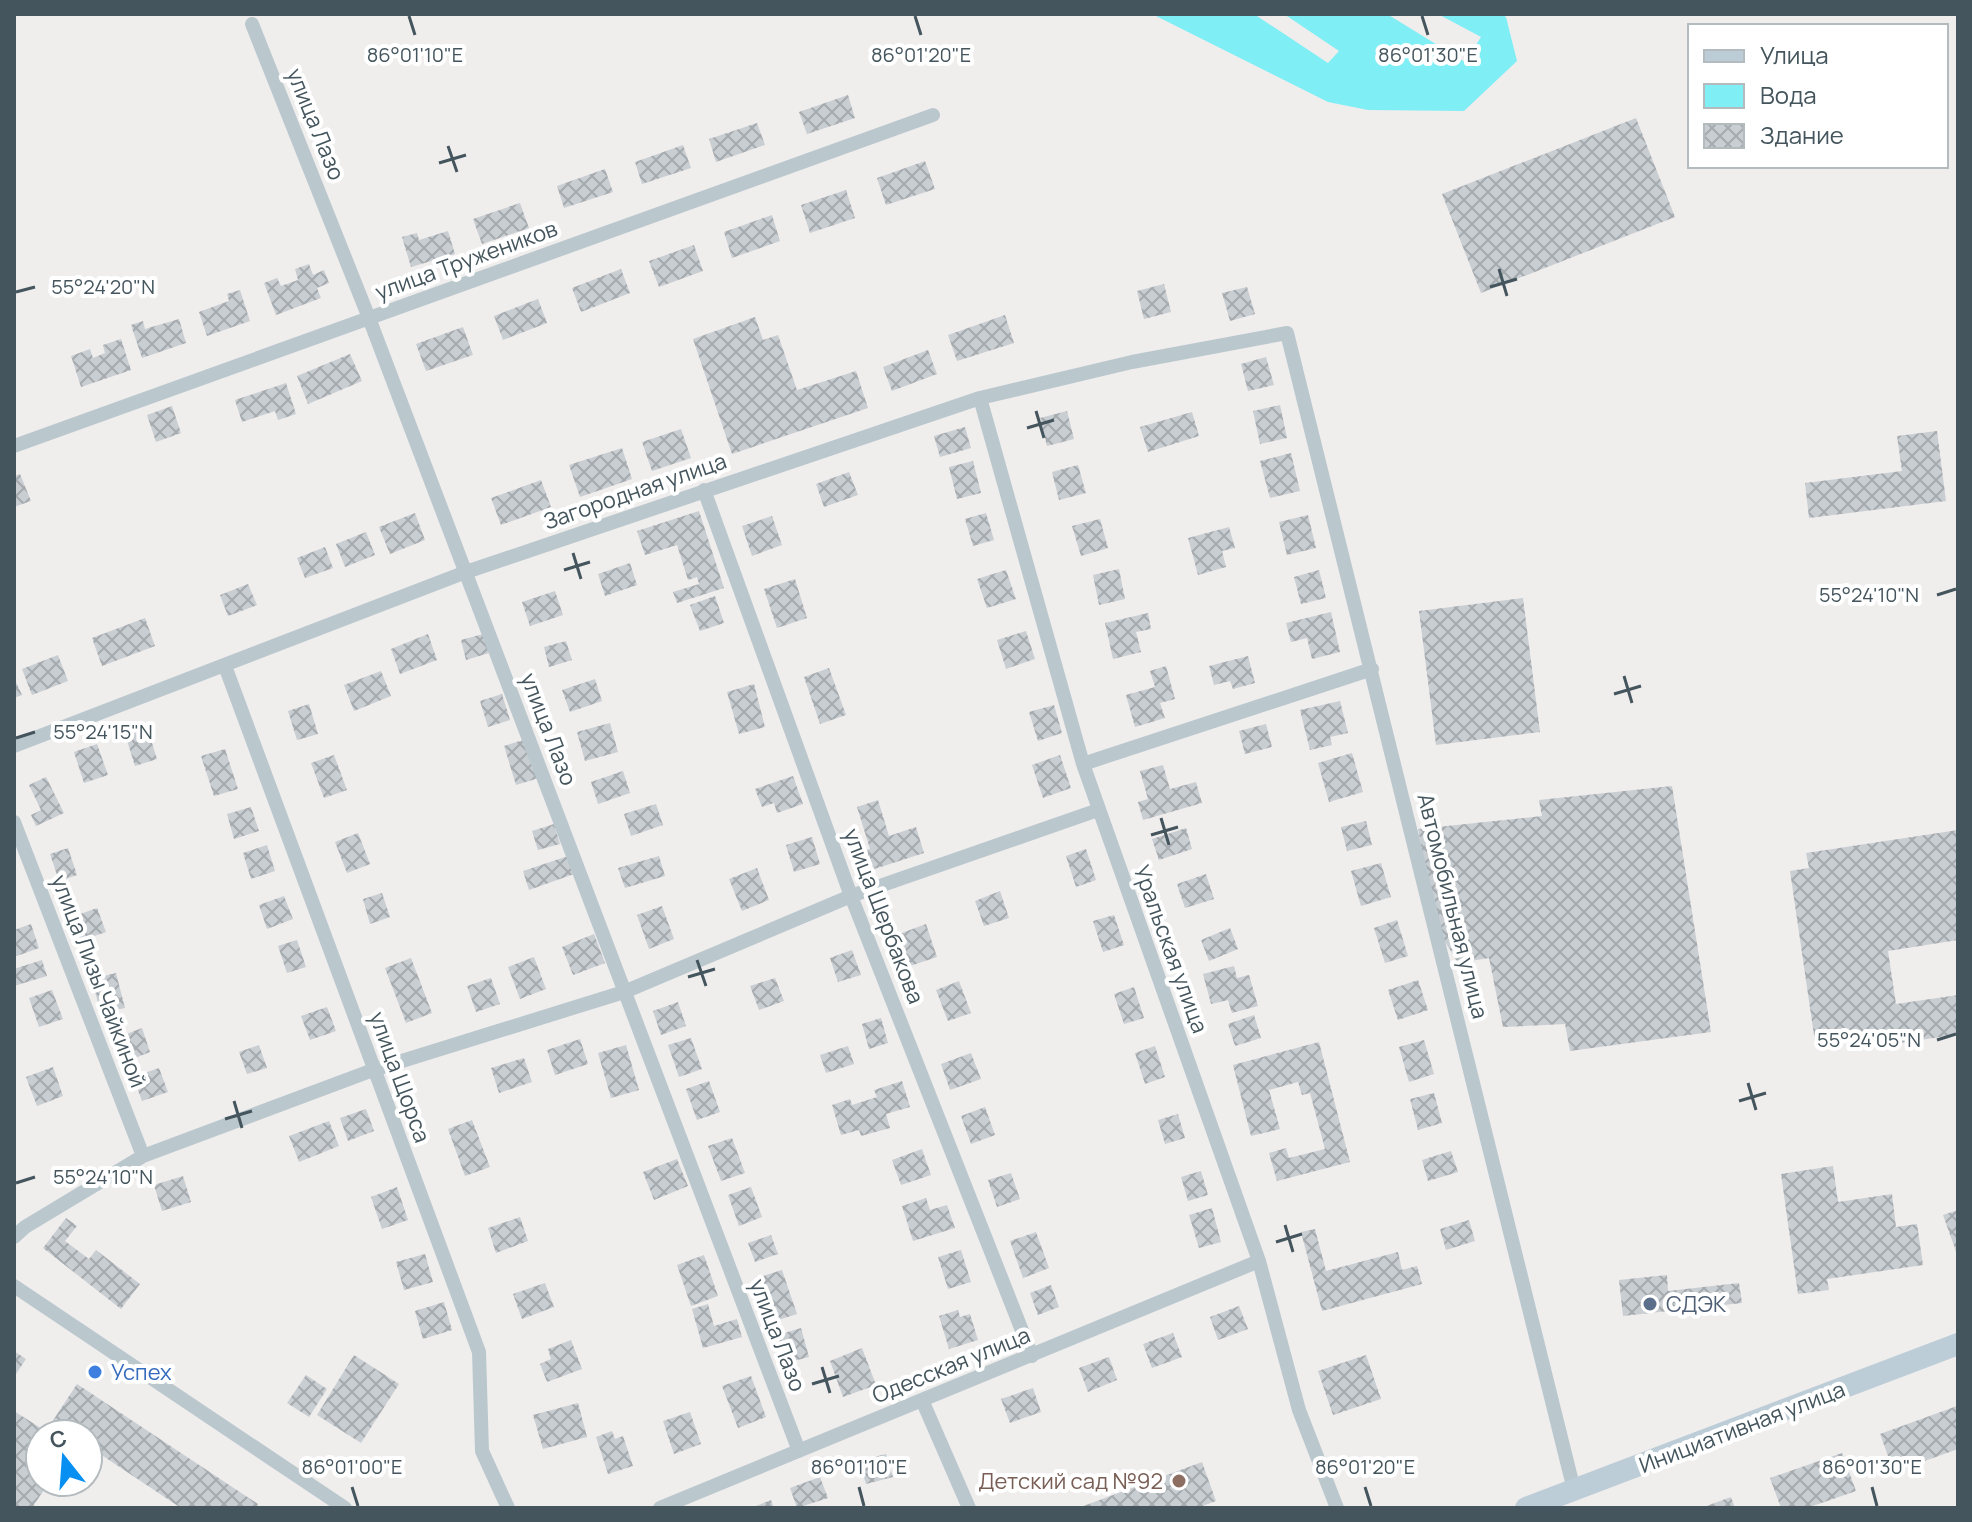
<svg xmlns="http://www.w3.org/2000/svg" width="1972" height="1522" viewBox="0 0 1972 1522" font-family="Manrope,sans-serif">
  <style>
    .water { fill: #7feef5 }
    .building { fill: url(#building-cross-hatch) }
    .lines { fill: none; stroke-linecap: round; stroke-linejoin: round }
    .minor { stroke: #bac8ce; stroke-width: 14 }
    .secondary { stroke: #bccdd7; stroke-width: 22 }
    .ticks { fill: none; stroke: #44555d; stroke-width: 3 }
    .service-dot { fill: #5c6f8a; stroke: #fff; stroke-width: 3 }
    .shop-dot { fill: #3f7fe0; stroke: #fff; stroke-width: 3 }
    .education-dot { fill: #8d6e63; stroke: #fff; stroke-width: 3 }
    .labels { text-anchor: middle; stroke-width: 8; stroke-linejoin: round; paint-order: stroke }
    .street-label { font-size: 22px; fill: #44555d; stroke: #fff }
    .service-label { font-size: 22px; fill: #4e5e75; stroke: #fff; text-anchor: start }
    .shop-label { font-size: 22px; fill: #366cbe; stroke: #fff; text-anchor: start }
    .education-label { font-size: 22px; fill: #785e54; stroke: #fff; text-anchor: end }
    .ticks-label { font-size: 20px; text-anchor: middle; fill: #44555d; stroke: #fff; stroke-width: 8; stroke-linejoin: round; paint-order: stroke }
  </style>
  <defs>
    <pattern id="building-cross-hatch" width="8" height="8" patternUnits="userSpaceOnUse" patternTransform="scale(2)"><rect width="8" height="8" fill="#c9ced3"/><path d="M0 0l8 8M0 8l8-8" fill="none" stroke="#a5aaae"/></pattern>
  </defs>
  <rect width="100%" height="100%" fill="#f0eded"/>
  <path class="water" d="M1152 14H1254L1328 63 1339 51 1284 14H1387L1465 62 1481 37 1438 14H1501L1506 17 1517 61 1464 111 1368 110 1328 102Z"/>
  <path class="building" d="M848 95 855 118 807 134 799 112Z
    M1636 118 1675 217 1481 293 1442 194Z
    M757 123 765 145 716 162 709 139Z
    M683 145 691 168 642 184 635 162Z
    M925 161 935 189 886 205 877 178Z
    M605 169 613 192 564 208 557 186Z
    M846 190 855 218 810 233 801 205Z
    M520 203 529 228 482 244 473 219Z
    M772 215 780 241 732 258 724 232Z
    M448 231 455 254 411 267 402 237 417 233 419 240Z
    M694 245 703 271 659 287 649 261Z
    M309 264 313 275 324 270 329 283 317 288 321 298 276 315 264 283 277 278 281 286 298 280 295 269Z
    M621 269 630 293 581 312 572 288Z
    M1164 284 1171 312 1144 319 1137 291Z
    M1247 287 1255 314 1230 321 1222 293Z
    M240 290 250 321 207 336 199 312 229 301 227 294Z
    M538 299 547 323 503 340 494 316Z
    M1005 315 1014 343 957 361 948 335Z
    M755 317 763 340 778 335 797 390 856 371 868 408 732 454 693 339Z
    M179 319 186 343 142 358 131 325 143 321 145 329Z
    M463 327 473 355 426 371 416 344Z
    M121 339 131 370 81 387 71 356 90 349 93 358 105 353 103 345Z
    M928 350 937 374 892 391 883 367Z
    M350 354 362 381 308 404 297 376Z
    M1266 357 1274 385 1248 391 1241 364Z
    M286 383 296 414 278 420 275 411 242 422 235 400Z
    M1280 405 1287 438 1260 444 1253 411Z
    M172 406 181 433 156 442 147 415Z
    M1067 411 1074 439 1047 446 1040 418Z
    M1192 412 1199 436 1148 452 1140 427Z
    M965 427 971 448 940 457 934 436Z
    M681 429 691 458 652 471 642 442Z
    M1937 431 1946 501 1809 518 1805 483 1902 471 1897 436Z
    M622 448 632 479 580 497 569 465Z
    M1291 453 1300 491 1270 498 1260 461Z
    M973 461 981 493 957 499 949 467Z
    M1078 465 1086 493 1059 500 1052 472Z
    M849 472 858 495 824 507 816 484Z
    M20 474 31 501 14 507V476Z
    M541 480 551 507 501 525 491 498Z
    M699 511 724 588 677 603 673 592 699 584 697 577 688 580 677 545 645 555 637 531Z
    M415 513 425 540 390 554 379 527Z
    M986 513 994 540 973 546 965 519Z
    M1308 515 1316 548 1287 555 1279 522Z
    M772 516 782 545 752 556 742 526Z
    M1100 519 1108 548 1081 556 1072 526Z
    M1229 527 1235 548 1222 551 1226 567 1198 575 1188 538Z
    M366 532 375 555 345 567 336 544Z
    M325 547 333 568 305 578 297 558Z
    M630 563 637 585 605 596 598 574Z
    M1119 569 1125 599 1099 605 1093 575Z
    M1006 570 1016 599 987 608 977 579Z
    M1319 570 1326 598 1301 604 1294 577Z
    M795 579 807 618 777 628 764 589Z
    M248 584 257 605 228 616 220 595Z
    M555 591 563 615 530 626 522 602Z
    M715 596 724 623 700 631 690 605Z
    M1523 598 1540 732 1436 745 1419 611Z
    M1331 612 1340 652 1312 659 1307 638 1291 642 1286 623Z
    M1148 613 1151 629 1136 632 1141 652 1113 659 1105 623Z
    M145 618 155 646 102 666 92 638Z
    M1026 631 1035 659 1006 669 997 640Z
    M428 634 437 660 400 674 391 649Z
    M483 634 489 653 466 660 461 640Z
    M566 641 572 660 549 667 544 647Z
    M58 655 68 681 32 695 22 669Z
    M1248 656 1255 683 1233 689 1230 681 1214 685 1209 666Z
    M1166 666 1175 699 1160 703 1165 718 1135 727 1126 695 1155 687 1150 671Z
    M829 668 846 715 820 724 804 677Z
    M381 671 391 696 354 711 344 685Z
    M14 678 22 695 14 698Z
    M595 679 602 701 570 712 562 690Z
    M754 684 765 727 739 734 727 692Z
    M502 694 510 720 488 727 480 701Z
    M1340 701 1348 733 1330 737 1332 745 1310 750 1300 710Z
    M309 704 318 734 297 740 288 711Z
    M1054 705 1062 733 1038 741 1029 712Z
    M610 723 618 752 585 761 577 732Z
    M146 724 157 759 135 766 124 731Z
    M1266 724 1272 747 1245 754 1239 731Z
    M526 739 539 778 516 785 504 746Z
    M97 744 108 775 84 783 74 752Z
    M225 749 238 789 214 796 201 756Z
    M1352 753 1363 792 1329 802 1318 763Z
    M334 755 347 790 324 798 311 763Z
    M1060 755 1071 788 1043 798 1032 765Z
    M1163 765 1170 789 1196 782 1202 803 1143 820 1138 802 1148 799 1140 771Z
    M623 771 630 793 598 804 591 782Z
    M793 776 803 804 777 813 774 803 762 807 755 789Z
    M46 777 64 813 36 826 31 815 41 810 29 785Z
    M1672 786 1711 1032 1570 1051 1565 1024 1503 1027 1489 958 1458 963 1436 927 1418 829 1542 816 1539 800Z
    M878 800 889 836 916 827 924 853 865 872 858 852 870 849 857 807Z
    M656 804 663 825 631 836 624 814Z
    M251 807 259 831 234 839 227 814Z
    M1366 821 1372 845 1347 851 1341 827Z
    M554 824 560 844 538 850 532 831Z
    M1186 828 1192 849 1159 860 1152 839Z
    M1958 830V940L1888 951 1896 1004 1958 995V1034L1896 1044 1894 1031 1815 1042 1790 871 1809 868 1806 853Z
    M358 833 370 864 347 873 335 842Z
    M812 837 820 864 794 872 786 845Z
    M267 845 275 871 251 879 243 853Z
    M68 848 77 875 59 881 50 854Z
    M1086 849 1096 880 1076 887 1066 856Z
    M568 856 574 874 529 890 523 871Z
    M659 856 665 876 625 888 618 868Z
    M1381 863 1391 897 1361 906 1351 871Z
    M757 868 769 900 742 911 729 879Z
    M1206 874 1214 899 1185 908 1177 884Z
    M1000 891 1009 918 984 926 975 901Z
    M382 893 390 917 370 924 363 899Z
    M284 896 293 919 267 929 259 905Z
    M662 906 674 939 649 949 637 915Z
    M97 908 106 932 80 941 72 917Z
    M1114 915 1124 945 1103 952 1093 921Z
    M1397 920 1408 956 1385 963 1374 928Z
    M31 924 39 948 14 957V930Z
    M926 924 937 957 910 966 899 934Z
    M1230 928 1238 949 1209 961 1201 940Z
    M594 934 605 963 573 975 562 947Z
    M297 940 306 967 287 973 278 946Z
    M852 950 861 975 838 982 830 958Z
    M534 957 546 989 520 999 508 967Z
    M411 958 432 1013 406 1023 385 968Z
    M42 960 47 976 14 986V969Z
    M1234 966 1237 978 1249 975 1258 1006 1232 1013 1228 1000 1211 1004 1203 974Z
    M116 973 125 1008 112 1011 110 1000 98 1003 92 979Z
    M491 978 500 1004 476 1012 467 986Z
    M775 978 784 1001 759 1010 750 986Z
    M1418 980 1428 1010 1398 1020 1388 990Z
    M959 981 971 1013 948 1021 936 990Z
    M1134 987 1144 1018 1124 1024 1114 994Z
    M52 990 63 1019 39 1027 29 998Z
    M678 1002 686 1026 661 1035 653 1011Z
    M327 1007 336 1031 310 1040 301 1016Z
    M1254 1015 1261 1038 1235 1046 1228 1024Z
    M881 1018 888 1043 869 1049 862 1024Z
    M142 1028 150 1052 125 1062 116 1038Z
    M691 1038 702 1069 679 1077 668 1045Z
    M580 1039 588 1064 555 1075 547 1050Z
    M1424 1040 1434 1074 1409 1082 1399 1047Z
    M1319 1042 1350 1162 1277 1181 1269 1153 1286 1148 1289 1158 1325 1149 1310 1093 1302 1095 1298 1082 1269 1090 1280 1129 1251 1136 1233 1065Z
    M259 1045 267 1068 247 1074 239 1052Z
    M626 1045 639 1090 611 1098 598 1053Z
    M848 1046 854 1064 826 1073 820 1055Z
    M1155 1046 1165 1077 1145 1084 1135 1053Z
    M971 1053 981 1079 950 1090 941 1064Z
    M524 1058 532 1082 499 1093 491 1068Z
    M53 1067 63 1096 37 1106 26 1077Z
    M159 1068 168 1092 142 1101 133 1077Z
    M709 1081 720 1112 697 1120 686 1089Z
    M902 1081 910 1107 886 1114 890 1128 861 1136 859 1130 841 1135 832 1105 850 1099 852 1105 877 1097 874 1090Z
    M1434 1093 1442 1123 1418 1130 1410 1099Z
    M985 1107 995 1135 971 1144 961 1116Z
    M366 1109 374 1131 348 1141 340 1118Z
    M1178 1114 1185 1138 1165 1144 1158 1120Z
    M472 1120 490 1167 465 1176 448 1129Z
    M329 1121 339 1146 299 1162 289 1136Z
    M732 1138 745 1173 721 1181 708 1146Z
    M922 1149 931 1175 901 1185 892 1160Z
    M1451 1151 1458 1172 1428 1181 1422 1160Z
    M677 1159 688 1186 654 1200 643 1172Z
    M1833 1166 1838 1202 1892 1194 1896 1227 1917 1224 1923 1265 1827 1279 1829 1290 1798 1294 1781 1174Z
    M1201 1171 1208 1195 1188 1201 1181 1177Z
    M1011 1173 1020 1199 997 1207 988 1180Z
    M183 1176 191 1202 162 1211 154 1185Z
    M397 1187 408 1220 382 1229 371 1197Z
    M751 1187 762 1217 739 1226 728 1195Z
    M926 1198 930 1210 947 1205 955 1228 913 1241 902 1206Z
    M1212 1208 1221 1242 1199 1248 1189 1215Z
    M1958 1210V1257L1943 1215Z
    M520 1217 528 1241 496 1253 488 1228Z
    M66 1218 77 1226 65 1241 89 1259 96 1250 140 1284 121 1309 43 1248Z
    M1469 1220 1475 1241 1446 1250 1440 1229Z
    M1315 1229 1326 1271 1398 1252 1402 1270 1417 1266 1422 1284 1322 1311 1301 1232Z
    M1036 1232 1049 1268 1023 1278 1010 1241Z
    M771 1235 778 1254 755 1262 748 1243Z
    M961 1250 971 1282 948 1289 938 1257Z
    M425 1254 433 1282 404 1290 396 1262Z
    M704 1255 718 1296 691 1306 677 1265Z
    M782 1270 797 1314 772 1322 756 1278Z
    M1667 1275 1668 1291 1739 1283 1742 1303 1623 1316 1619 1280Z
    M545 1283 554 1307 522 1319 513 1294Z
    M1051 1285 1059 1307 1038 1315 1030 1293Z
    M444 1302 452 1330 423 1339 415 1311Z
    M708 1304 714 1326 737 1319 742 1337 703 1348 692 1309Z
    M1239 1306 1248 1329 1218 1340 1210 1317Z
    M958 1310 960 1317 970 1314 978 1340 949 1349 939 1316Z
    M801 1328 809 1357 786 1363 778 1335Z
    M1173 1333 1182 1357 1152 1368 1143 1344Z
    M571 1340 582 1369 547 1382 540 1364 551 1359 548 1349Z
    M862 1348 876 1385 843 1397 830 1361Z
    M14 1351 26 1359 14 1377Z
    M354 1355 399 1384 361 1443 317 1415Z
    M1366 1355 1381 1399 1333 1415 1318 1371Z
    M1109 1357 1117 1380 1088 1392 1079 1368Z
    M306 1375 327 1389 309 1417 287 1403Z
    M751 1376 766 1417 738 1428 722 1386Z
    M77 1384 258 1504 256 1508H181L88 1446V1434H69L52 1422Z
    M1033 1388 1041 1412 1010 1423 1001 1399Z
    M578 1403 587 1437 543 1449 533 1415Z
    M1957 1406 1958 1449 1894 1472 1880 1434Z
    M14 1411 50 1434H40V1482H49L32 1508H14Z
    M690 1412 701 1444 674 1454 663 1421Z
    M612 1431 615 1439 623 1436 633 1466 608 1474 596 1437Z
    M1842 1453 1856 1491 1807 1508H1781L1770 1478Z
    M886 1454 893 1477 866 1484 859 1461Z
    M1202 1462 1216 1501 1197 1508H1078Z
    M820 1477 828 1498 797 1508 790 1488Z
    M1731 1497 1735 1508H1701Z
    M771 1500 774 1508H751Z"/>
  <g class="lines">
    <path class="minor" d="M252 24 369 318 799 1451
      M980 398 1083 764 1259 1261 1299 1410 1337 1508
      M14 446 933 115
      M704 490 851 896 1032 1356
      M225 666 479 1352 482 1451 508 1508
      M14 746 466 572 980 398 1132 362 1287 333 1574 1490
      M1083 764 1372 669
      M14 822 143 1156
      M14 1237 25 1227 143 1156 373 1070 624 992 851 896 1098 810
      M14 1286 345 1508
      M922 1400 969 1508
      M660 1508 1259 1261"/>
    <path class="secondary" d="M1526 1508 1958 1344"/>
  </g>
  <path class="ticks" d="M409 16 415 35M915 16 921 35M1422 16 1428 35M448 146 457 172M439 163 466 155M1499 269 1507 296M1490 287 1517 279M16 292 35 287M1036 411 1044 438M1027 428 1054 420M573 553 581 579M564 570 590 562M1937 595 1956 589M1624 676 1632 703M1614 694 1641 686M16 738 35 732M1161 818 1169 845M1151 835 1178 827M697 960 706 986M688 977 715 969M1937 1040 1956 1034M1748 1083 1756 1110M234 1101 242 1128M1739 1101 1766 1093M225 1119 252 1111M16 1183 35 1177M1285 1225 1293 1252M1276 1242 1302 1234M822 1367 830 1393M812 1384 839 1376M352 1487 358 1506M859 1487 864 1506M1365 1487 1371 1506M1872 1487 1877 1506"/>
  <circle class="service-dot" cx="1650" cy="1304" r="8"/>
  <circle class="shop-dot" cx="95" cy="1372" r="8"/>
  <circle class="education-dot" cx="1179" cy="1481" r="8"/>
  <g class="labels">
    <g class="street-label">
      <text transform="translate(316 124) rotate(68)" y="8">улица Лазо</text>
      <text transform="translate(466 260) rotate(-20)" y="8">улица Тружеников</text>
      <text transform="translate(635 491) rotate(-19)" y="8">Загородная улица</text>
      <text transform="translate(549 729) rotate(69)" y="8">улица Лазо</text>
      <text transform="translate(1453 906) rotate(76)" y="8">Автомобильная улица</text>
      <text transform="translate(884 916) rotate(69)" y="8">улица Щербакова</text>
      <text transform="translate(1171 949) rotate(70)" y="8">Уральская улица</text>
      <text transform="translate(99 981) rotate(69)" y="8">улица Лизы Чайкиной</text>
      <text transform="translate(400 1077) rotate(70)" y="8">улица Щорса</text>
      <text transform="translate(778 1335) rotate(69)" y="8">улица Лазо</text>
      <text transform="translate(951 1365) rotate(-22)" y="8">Одесская улица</text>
      <text transform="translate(1742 1427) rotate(-21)" y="8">Инициативная улица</text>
    </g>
    <g class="service-label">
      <text x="1666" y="1312">СДЭК</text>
    </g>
    <g class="shop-label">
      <text x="111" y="1380">Успех</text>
    </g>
    <g class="education-label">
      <text x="1163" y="1489">Детский сад №92</text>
    </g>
  </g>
  <g class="ticks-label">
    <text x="415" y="62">86°01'10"E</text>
    <text x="921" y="62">86°01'20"E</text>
    <text x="1428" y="62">86°01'30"E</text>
    <text x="103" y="294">55°24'20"N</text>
    <text x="1869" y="602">55°24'10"N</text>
    <text x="103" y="739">55°24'15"N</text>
    <text x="1869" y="1047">55°24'05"N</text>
    <text x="103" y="1184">55°24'10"N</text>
    <text x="352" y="1474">86°01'00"E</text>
    <text x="859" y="1474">86°01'10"E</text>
    <text x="1365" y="1474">86°01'20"E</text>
    <text x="1872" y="1474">86°01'30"E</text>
  </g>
  <rect width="1972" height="1522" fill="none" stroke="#44555d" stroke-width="32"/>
  <rect x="1688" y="24" width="260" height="144" fill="#ffffff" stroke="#b4bbbe" stroke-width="2"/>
  <rect x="1704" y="50" width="40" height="12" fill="#bccdd7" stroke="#b4bbbe" stroke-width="2"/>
  <text x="1760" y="64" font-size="24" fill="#44555d">Улица</text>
  <rect x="1704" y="84" width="40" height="24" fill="#7feef5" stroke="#b4bbbe" stroke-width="2"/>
  <text x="1760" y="104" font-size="24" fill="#44555d">Вода</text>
  <rect x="1704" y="124" width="40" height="24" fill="url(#building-cross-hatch)" stroke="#b4bbbe" stroke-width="2"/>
  <text x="1760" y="144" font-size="24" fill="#44555d">Здание</text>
  <g transform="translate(64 1458) rotate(343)"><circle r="38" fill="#ffffff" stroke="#b4bbbe" stroke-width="2"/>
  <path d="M0-6L14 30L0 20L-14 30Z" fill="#0790f1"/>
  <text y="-12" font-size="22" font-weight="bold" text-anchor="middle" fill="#44555d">С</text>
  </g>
</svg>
